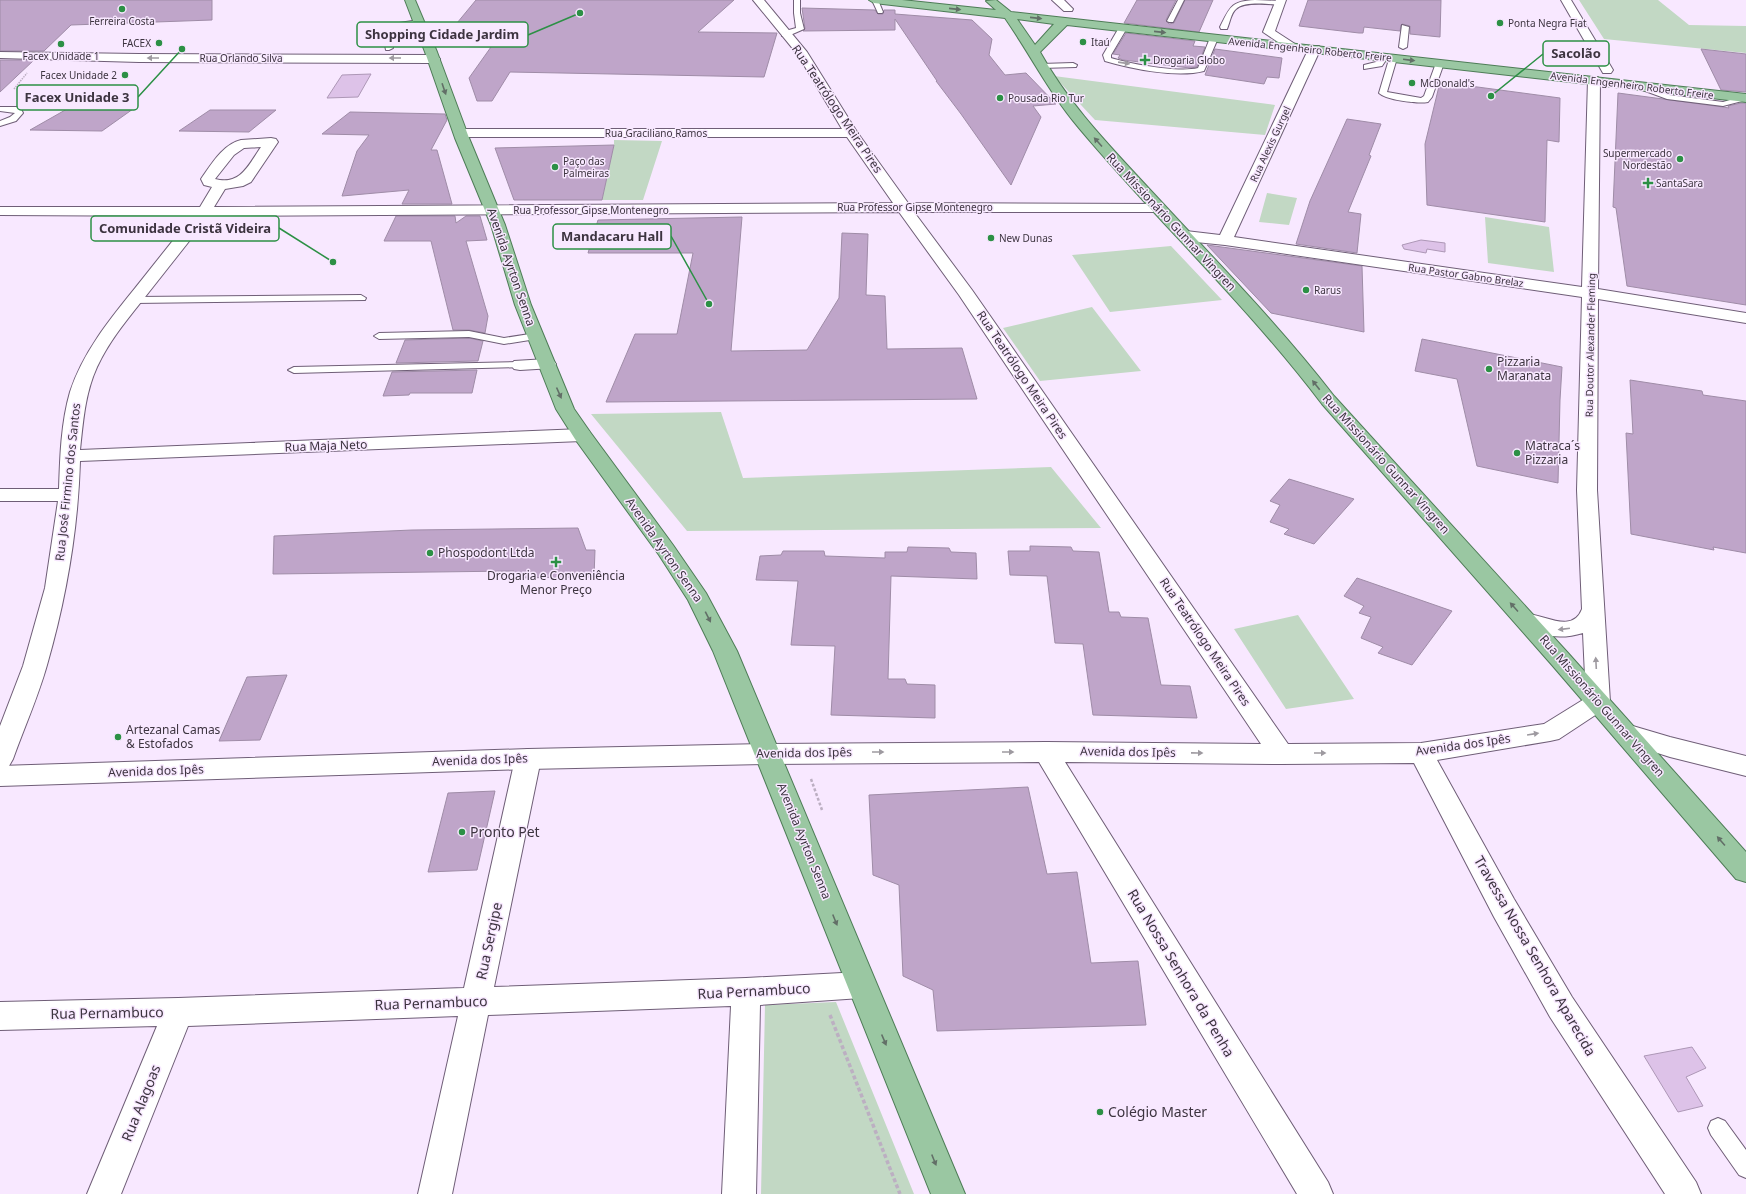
<svg xmlns="http://www.w3.org/2000/svg" width="1746" height="1194" viewBox="0 0 1746 1194" font-family="'Noto Sans',sans-serif">
  <style>
    .green { fill: #c2d8c4 }
    .water { fill: #ddc2e8; stroke: #ad97b6 }
    .building { fill: #bfa5c9; stroke: #9f8ca7 }
    .lines { fill: none; stroke-linecap: round; stroke-linejoin: round }
    .lane-casing { stroke: #6f5e77; stroke-width: 2 }
    .street-casing { stroke: #6f5e77; stroke-width: 2 }
    .secondary-casing { stroke: #6f5e77; stroke-width: 2 }
    .primary-casing { stroke: #4e7c57; stroke-width: 2 }
    .path-far2 { stroke: #bcafc2; stroke-width: 1.5; stroke-dasharray: 1.5 1; stroke-linecap: butt }
    .path-far1 { stroke: #bcafc2; stroke-width: 2.5; stroke-dasharray: 3 2; stroke-linecap: butt }
    .path { stroke: #bcafc2; stroke-width: 3.5; stroke-dasharray: 4 2.5; stroke-linecap: butt }
    .lane { fill: #fff; fill-rule: evenodd }
    .street { fill: #fff; fill-rule: evenodd }
    .secondary { fill: #fff; fill-rule: evenodd }
    .primary { fill: #9ac7a2; fill-rule: evenodd }
    .oneway { fill: #626f67 }
    .oneway2 { fill: #9e9aa0 }
    .poi-dot { fill: #2c9045; stroke: #f8e8ff; stroke-width: 1.5 }
    .labels { text-anchor: middle; stroke-width: 3; stroke-linejoin: round; paint-order: stroke }
    .far-poi-label { font-size: 10px; fill: #3d3440; stroke: #f8e8ff; text-anchor: start }
    .far-street-label { font-size: 10px; fill: #3d3440; stroke: #f8e8ff }
    .street-label { font-size: 12px; fill: #3d3440; stroke: #f8e8ff }
    .poi-label { font-size: 12px; fill: #3d3440; stroke: #f8e8ff; text-anchor: start }
    .near-poi-label { font-size: 14px; fill: #3d3440; stroke: #f8e8ff; text-anchor: start }
    .near-street-label { font-size: 14px; fill: #3d3440; stroke: #f8e8ff }
    .leader { fill: none; stroke: #2c9045; stroke-width: 1.5 }
    .callout-dot { fill: #2c9045; stroke: #f8e8ff; stroke-width: 1.5 }
    .callout { fill: #f8e8ff; stroke: #2c9045; stroke-width: 1.5 }
    .callout-label { font-size: 13px; text-anchor: middle; font-weight: bold; fill: #3d3440 }
  </style>
  <rect width="100%" height="100%" fill="#f8e8ff"/>
  <path class="green" d="M1579 0H1658L1689 25 1746 26V53L1604 39Z
    M1054 76 1275 105 1265 135 1095 120Z
    M614 140 662 141 643 200H602L614 145Z
    M1267 193 1297 198 1289 225 1259 222Z
    M1485 217 1549 227 1554 272 1488 263Z
    M1171 246 1222 300 1110 312 1072 255Z
    M1092 307 1141 371 1040 381 1003 328Z
    M721 412 743 478 1051 467 1101 528 687 531 591 414Z
    M1298 615 1354 699 1286 709 1234 629Z
    M836 1002 914 1194H761L765 1005Z"/>
  <path class="water" d="M371 74 358 97 327 98 342 75Z
    M1421 240 1445 243V252L1427 249 1426 253 1404 249 1402 245Z
    M1692 1047 1706 1068 1686 1077 1703 1106 1678 1112 1644 1056Z"/>
  <path class="building" d="M0 0H212V20L71 25 44 51H0Z
    M476 0H734L698 32 777 33 764 77 510 72 492 101H477L469 78 491 47 438 46Z
    M1137 0H1176L1166 20 1169 24 1174 23 1185 0H1213L1199 32 1124 23Z
    M1308 0H1441L1440 37 1410 34V26L1402 24 1401 25 1400 31 1364 27 1363 33H1359L1299 26Z
    M802 8 875 10 878 14H883L884 10H895V14L972 20 992 39 989 55 1005 75 1026 73 1056 104 1033 106 1041 117 1011 185 961 114 936 81H937L895 19V30L803 31 805 29Z
    M1126 33 1195 41 1193 46 1205 47 1197 67 1190 68 1123 60 1118 58 1120 55 1113 54Z
    M1215 49 1282 58 1279 78 1267 77 1264 84 1205 75Z
    M1701 49 1746 54V92L1721 90Z
    M0 60H34L0 92Z
    M1440 82 1560 98 1559 142 1547 140 1545 222 1427 205 1425 144Z
    M1618 93 1723 107 1729 108 1728 106 1741 103H1746V305L1627 286 1616 208 1613 207Z
    M67 109H133L102 131 30 130Z
    M210 110H276L249 132 179 131Z
    M350 112 445 114 447 120 431 150H437L452 204H402L409 190 342 196 357 151 369 135 322 134Z
    M1347 119 1381 124 1369 155 1371 156 1348 212 1361 214 1357 253 1296 244 1310 201Z
    M614 145 602 200H514L495 148Z
    M396 216H455L456 223 466 216H480L487 240 466 241 488 316 485 333 469 330H453L431 241H384Z
    M742 217 731 351 807 350 839 298 842 233 868 234 866 295 885 296 887 349 962 348 977 399 606 402 635 334H677L693 253H588L598 220Z
    M1207 245 1362 266 1364 332 1271 313Z
    M469 338 483 341 478 361 396 363 405 340Z
    M1422 339 1562 367 1560 400 1558 483 1477 466 1457 379 1415 371Z
    M477 370 472 393H410L409 395 383 396 392 372Z
    M1630 380 1702 391 1703 395 1746 401V553L1713 547 1714 550 1631 534 1626 433 1633 434Z
    M1289 479 1354 499 1314 544 1284 534 1289 529 1270 522 1280 505 1270 501Z
    M578 528 586 550H595L594 577 512 578 514 571 273 574 274 536 412 530Z
    M1030 546 1071 547 1073 551 1099 552 1109 612H1119L1121 617 1148 618 1161 685 1190 686 1197 718 1093 715 1083 644 1055 643 1047 576 1010 575 1008 551H1030Z
    M908 547 949 548 951 552 976 553 977 579 891 576 888 679H905L907 684 935 685V718L831 715 835 646 791 645 798 581 756 580 760 556 781 555 783 551H824L825 556 885 558V552H907Z
    M1357 578 1452 611 1412 665 1378 653 1383 647 1361 638 1371 617 1359 613 1364 606 1344 596Z
    M287 675 260 740 219 741 247 677Z
    M1028 787 1047 874 1077 872 1091 963 1138 961 1146 1025 937 1031 933 990 903 976 899 885 873 875 869 795Z
    M495 791 477 870 428 872 448 793Z"/>
  <g class="lines">
    <g class="lane-casing">
      <path id="lane" d="M794 0H800V13L804 29 788 36H782V32L796 28 794 13Z
        M872 0H878L883 12 882 13H878Z
        M1178 0H1184L1173 22H1169L1167 21Z
        M1255 0 1280 1 1283 3 1280 5C1269 4 1244 1 1236 9 1231 13 1230 22 1227 29H1221L1220 27C1230 7 1231 1 1255 0Z
        M419 20 423 22 421 23 391 29 390 30 393 48 389 50H386L382 30 386 25Z
        M1402 25 1409 27 1407 47 1403 49 1399 47Z
        M1120 26 1127 28 1111 55V58C1130 64 1179 73 1198 68L1210 38 1214 36 1218 38 1204 71C1177 78 1132 69 1105 61L1103 55Z
        M1381 55H1384L1388 57 1382 66 1364 69V65L1376 62Z
        M1390 56H1393L1397 58 1387 92 1421 98 1424 96 1436 63 1437 61H1443L1444 63 1432 97 1428 102C1418 104 1386 100 1379 93Z
        M1073 63 1077 65 1076 67 1041 68 1037 66 1041 64Z
        M1637 84H1643L1669 95 1723 102 1744 96H1746V100L1723 106 1667 99 1637 88Z
        M0 107H20L23 113 16 121 0 126V121L10 117 15 113 0 111Z
        M361 295 366 298 365 300 134 303 129 300 134 297Z
        M469 331 504 338 536 333 541 336 536 339 504 344 469 337 379 339 374 336 379 333Z
        M520 362 524 363 526 365 524 367 294 373 288 370 294 367Z
        M1718 1118 1725 1121 1746 1150V1178L1739 1175 1711 1135 1708 1128 1711 1121Z"/>
    </g>
    <g class="street-casing">
      <path id="street" d="M753 0H764L807 52 857 132 908 203 1158 204 1163 205 1165 208 1163 211 1158 212H914L972 290 1288 744 1421 743 1544 724 1586 698 1583 633C1561 640 1541 636 1520 628L1517 622 1520 616C1523 616 1526 614 1529 614 1546 616 1573 633 1582 609L1577 490 1582 297 1225 245 1186 241 1181 239 1178 236 1181 233 1186 231 1220 235 1309 48 1311 46H1319L1321 48 1234 237 1582 287 1588 80 1590 77H1598L1600 80 1598 289 1746 313V323L1598 299 1597 490 1610 702 1606 708 1559 739 1550 741 1437 760 1514 899 1572 997 1696 1182 1701 1194H1665L1550 1017 1494 917 1414 763 1281 764 1065 762 1328 1182 1333 1194H1297L1039 762 769 764 760 761 757 754 760 747 769 744 1046 742 1261 744 959 295 899 212 209 216C189 241 169 267 149 292 130 316 110 339 97 367 85 393 83 422 80 450L582 429 589 431 591 435 589 439 582 441 80 461C78 530 66 599 47 665 38 697 24 728 13 759L9 766 0 769V726L23 666 45 588 58 501H0V489H59C60 457 61 423 70 392 83 352 110 319 136 287 155 263 174 239 193 216L0 215V207H200L212 187 204 185 201 179C211 165 223 144 241 140L271 138 276 139 278 142 251 182 243 186 225 189 214 207 893 203 847 137H461L456 136 454 133 456 130 461 129H842L798 55ZM261 147C249 164 241 186 215 179L234 155 244 148Z
        M1052 0H1064L1073 9 1072 11H1064Z
        M1561 0H1571L1613 70 1611 73H1603Z
        M0 52 139 54 434 55 438 57 440 59 438 61 434 63 139 62 0 58Z
        M547 359 553 360 556 364 553 368 520 370 514 369 511 365 514 361Z
        M1626 724 1670 737 1746 756V776L1670 757 1617 740 1614 733 1617 726Z
        M528 749 537 752 541 759 494 987 746 978 861 972 871 976 876 985 871 994 861 998 760 1005 756 1194H722L731 1006 488 1015 452 1194H418L458 1016 188 1026 121 1194H87L157 1026 0 1030V1002L178 998 464 988 515 759 519 752Z"/>
    </g>
    <g class="secondary-casing">
      <path id="secondary" d="M1276 0H1286L1275 31 1295 44 1297 46 1295 48H1287L1263 32Z
        M769 744 778 747 781 754 778 761 769 764 528 769 0 786V766L528 749Z"/>
    </g>
    <g class="primary-casing">
      <path id="primary" d="M405 0H415L437 52 469 138 505 225 531 305 574 409 590 432 673 545 706 593 737 651 965 1194H931L713 651 688 600 659 555 575 439 556 409 515 305 491 225 455 138 425 52Z
        M869 0H902L996 10 986 1 996 0 1011 12 1746 94V102L1067 25 1040 52C1071 108 1113 149 1155 195 1216 261 1279 325 1334 396L1568 653 1746 852V882L1736 879 1552 665 1322 404C1248 306 1158 222 1079 128 1050 94 1030 54 1005 18L874 3ZM1017 19 1054 24 1035 45Z"/>
    </g>
    <path class="path-far2" d="M14 89 27 73"/>
    <path class="path-far1" d="M811 779 822 810"/>
    <path class="path" d="M830 1015 900 1194"/>
    <use href="#lane" class="lane"/>
    <use href="#street" class="street"/>
    <use href="#secondary" class="secondary"/>
    <use href="#primary" class="primary"/>
  </g>
  <defs><path id="oneway-solid" d="M-6-.8H1V-3.2L6.5 0L1 3.2V.8H-6Z"/></defs>
  <g class="oneway">
    <use href="#oneway-solid" transform="translate(955 9) rotate(6)"/>
    <use href="#oneway-solid" transform="translate(1036 18) rotate(6)"/>
    <use href="#oneway-solid" transform="translate(1160 32) rotate(6)"/>
    <use href="#oneway-solid" transform="translate(1409 60) rotate(7)"/>
    <use href="#oneway-solid" transform="translate(444 89) rotate(71)"/>
    <use href="#oneway-solid" transform="translate(1098 142) rotate(-132)"/>
    <use href="#oneway-solid" transform="translate(1316 385) rotate(-128)"/>
    <use href="#oneway-solid" transform="translate(559 393) rotate(66)"/>
    <use href="#oneway-solid" transform="translate(1514 607) rotate(-132)"/>
    <use href="#oneway-solid" transform="translate(708 617) rotate(63)"/>
    <use href="#oneway-solid" transform="translate(1721 841) rotate(-131)"/>
    <use href="#oneway-solid" transform="translate(835 920) rotate(68)"/>
    <use href="#oneway-solid" transform="translate(884 1040) rotate(67)"/>
    <use href="#oneway-solid" transform="translate(934 1160) rotate(68)"/>
  </g>
  <g class="oneway2">
    <use href="#oneway-solid" transform="translate(153 58) rotate(-180)"/>
    <use href="#oneway-solid" transform="translate(395 58) rotate(-180)"/>
    <use href="#oneway-solid" transform="translate(1124 63) rotate(8)"/>
    <use href="#oneway-solid" transform="translate(1564 629) rotate(173)"/>
    <use href="#oneway-solid" transform="translate(1596 663) rotate(-93)"/>
    <use href="#oneway-solid" transform="translate(1533 734) rotate(-9)"/>
    <use href="#oneway-solid" transform="translate(878 752)"/>
    <use href="#oneway-solid" transform="translate(1008 752)"/>
    <use href="#oneway-solid" transform="translate(1197 753) rotate(1)"/>
    <use href="#oneway-solid" transform="translate(1320 753)"/>
  </g>
  <g class="poi-dot">
    <circle cx="122" cy="9" r="4"/>
    <circle cx="1500" cy="23" r="4"/>
    <circle cx="1083" cy="42" r="4"/>
    <circle cx="159" cy="43" r="4"/>
    <circle cx="61" cy="44" r="4"/>
    <path d="M1143 54h4v4h4v4h-4v4h-4v-4h-4v-4h4z"/>
    <circle cx="125" cy="75" r="4"/>
    <circle cx="1412" cy="83" r="4"/>
    <circle cx="1000" cy="98" r="4"/>
    <circle cx="1680" cy="159" r="4"/>
    <circle cx="555" cy="167" r="4"/>
    <path d="M1646 177h4v4h4v4h-4v4h-4v-4h-4v-4h4z"/>
    <circle cx="991" cy="238" r="4"/>
    <circle cx="1306" cy="290" r="4"/>
    <circle cx="1489" cy="369" r="4"/>
    <circle cx="1517" cy="453" r="4"/>
    <circle cx="430" cy="553" r="4"/>
    <path d="M554 556h4v4h4v4h-4v4h-4v-4h-4v-4h4z"/>
    <circle cx="118" cy="737" r="4"/>
    <circle cx="462" cy="832" r="4"/>
    <circle cx="1100" cy="1112" r="4"/>
  </g>
  <g class="labels">
    <g class="far-poi-label">
      <text x="122" y="25" text-anchor="middle">Ferreira Costa</text>
      <text x="1508" y="27">Ponta Negra Fiat</text>
      <text x="1091" y="46">Itaú</text>
      <text x="151" y="47" text-anchor="end">FACEX</text>
      <text x="61" y="60" text-anchor="middle">Facex Unidade 1</text>
      <text x="1153" y="64">Drogaria Globo</text>
      <text x="117" y="79" text-anchor="end">Facex Unidade 2</text>
      <text x="1420" y="87">McDonald's</text>
      <text x="1008" y="102">Pousada Rio Tur</text>
      <text x="1672" y="157" text-anchor="end">Supermercado<tspan x="1672" dy="12">Nordestão</tspan></text>
      <text x="563" y="165">Paço das<tspan x="563" dy="12">Palmeiras</tspan></text>
      <text x="1656" y="187">SantaSara</text>
      <text x="999" y="242">New Dunas</text>
      <text x="1314" y="294">Rarus</text>
    </g>
    <g class="far-street-label">
      <text transform="translate(1310 49) rotate(6)" y="4">Avenida Engenheiro Roberto Freire</text>
      <text x="241" y="62">Rua Orlando Silva</text>
      <text transform="translate(1632 85) rotate(7)" y="4">Avenida Engenheiro Roberto Freire</text>
      <text x="656" y="137">Rua Graciliano Ramos</text>
      <text transform="translate(1270 144) rotate(-65)" y="4">Rua Alexis Gurgel</text>
      <text x="915" y="211">Rua Professor Gipse Montenegro</text>
      <text x="591" y="214">Rua Professor Gipse Montenegro</text>
      <text transform="translate(1466 275) rotate(8)" y="4">Rua Pastor Gabno Brelaz</text>
      <text transform="translate(1590 345) rotate(-89)" y="4">Rua Doutor Alexander Fleming</text>
    </g>
    <g class="street-label">
      <text transform="translate(837 109) rotate(56)" y="4">Rua Teatrólogo Meira Pires</text>
      <text transform="translate(1171 222) rotate(47)" y="4">Rua Missionário Gunnar Vingren</text>
      <text transform="translate(511 267) rotate(71)" y="4">Avenida Ayrton Senna</text>
      <text transform="translate(1022 375) rotate(56)" y="4">Rua Teatrólogo Meira Pires</text>
      <text transform="translate(326 446) rotate(-2)" y="4">Rua Maja Neto</text>
      <text transform="translate(1386 464) rotate(48)" y="4">Rua Missionário Gunnar Vingren</text>
      <text transform="translate(68 482) rotate(-84)" y="4">Rua José Firmino dos Santos</text>
      <text transform="translate(664 550) rotate(55)" y="4">Avenida Ayrton Senna</text>
      <text transform="translate(1205 642) rotate(56)" y="4">Rua Teatrólogo Meira Pires</text>
      <text transform="translate(1602 706) rotate(49)" y="4">Rua Missionário Gunnar Vingren</text>
      <text transform="translate(1463 745) rotate(-8)" y="4">Avenida dos Ipês</text>
      <text transform="translate(1128 752) rotate(1)" y="4">Avenida dos Ipês</text>
      <text transform="translate(804 753) rotate(-1)" y="4">Avenida dos Ipês</text>
      <text transform="translate(480 760) rotate(-2)" y="4">Avenida dos Ipês</text>
      <text transform="translate(156 771) rotate(-2)" y="4">Avenida dos Ipês</text>
      <text transform="translate(804 841) rotate(68)" y="4">Avenida Ayrton Senna</text>
    </g>
    <g class="poi-label">
      <text x="1497" y="366">Pizzaria<tspan x="1497" dy="14">Maranata</tspan></text>
      <text x="1525" y="450">Matraca´s<tspan x="1525" dy="14">Pizzaria</tspan></text>
      <text x="438" y="557">Phospodont Ltda</text>
      <text x="556" y="580" text-anchor="middle">Drogaria e Conveniência<tspan x="556" dy="14">Menor Preço</tspan></text>
      <text x="126" y="734">Artezanal Camas<tspan x="126" dy="14">&amp; Estofados</tspan></text>
    </g>
    <g class="near-poi-label">
      <text x="470" y="837">Pronto Pet</text>
      <text x="1108" y="1117">Colégio Master</text>
    </g>
    <g class="near-street-label">
      <text transform="translate(489 941) rotate(-78)" y="5">Rua Sergipe</text>
      <text transform="translate(1535 956) rotate(60)" y="5">Travessa Nossa Senhora Aparecida</text>
      <text transform="translate(1181 973) rotate(59)" y="5">Rua Nossa Senhora da Penha</text>
      <text transform="translate(754 991) rotate(-3)" y="5">Rua Pernambuco</text>
      <text transform="translate(431 1003) rotate(-2)" y="5">Rua Pernambuco</text>
      <text transform="translate(107 1013) rotate(-1)" y="5">Rua Pernambuco</text>
      <text transform="translate(141 1103) rotate(-68)" y="5">Rua Alagoas</text>
    </g>
  </g>
  <path class="leader" d="M580 13L528 35M1491 96L1543 54M182 49L138 97M333 262L279 228M709 304L671 236"/>
  <g class="callout-dot">
    <circle cx="580" cy="13" r="4"/>
    <circle cx="1491" cy="96" r="4"/>
    <circle cx="182" cy="49" r="4"/>
    <circle cx="333" cy="262" r="4"/>
    <circle cx="709" cy="304" r="4"/>
  </g>
  <g class="callout">
    <rect x="357" y="22" width="171" height="25" rx="4"/>
    <rect x="1543" y="41" width="66" height="25" rx="4"/>
    <rect x="17" y="85" width="121" height="25" rx="4"/>
    <rect x="91" y="216" width="188" height="25" rx="4"/>
    <rect x="553" y="224" width="118" height="25" rx="4"/>
  </g>
  <g class="callout-label">
    <text x="442" y="39">Shopping Cidade Jardim</text>
    <text x="1576" y="58">Sacolão</text>
    <text x="77" y="102">Facex Unidade 3</text>
    <text x="185" y="233">Comunidade Cristã Videira</text>
    <text x="612" y="241">Mandacaru Hall</text>
  </g>
</svg>
